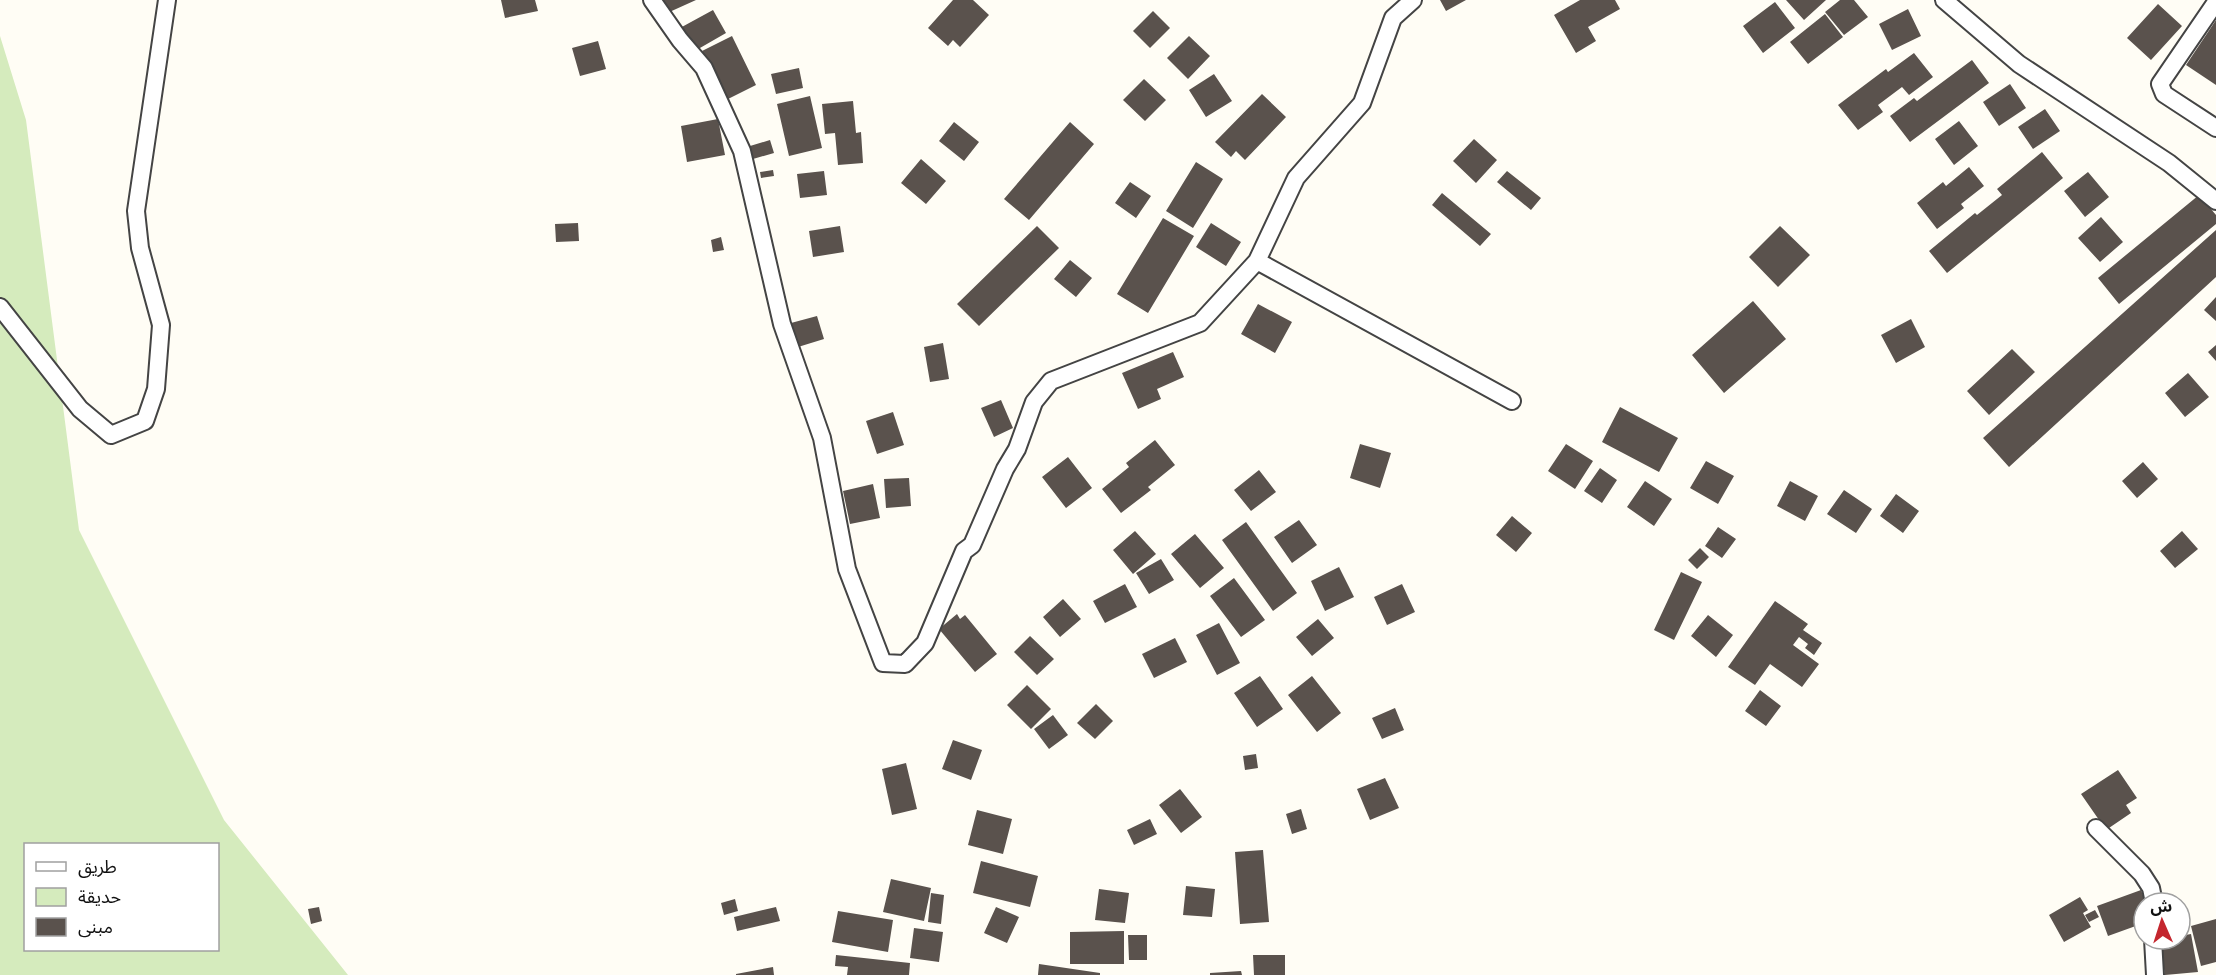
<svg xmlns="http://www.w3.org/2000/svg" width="2216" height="975" viewBox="0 0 2216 975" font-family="'Source Serif 4','Noto Sans Arabic',serif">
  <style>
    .green { fill: #d5ebbd; fill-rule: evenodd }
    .building { fill: #5a524d }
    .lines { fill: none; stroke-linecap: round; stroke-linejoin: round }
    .minor-casing { stroke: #444; stroke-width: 20 }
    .minor { stroke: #fff; stroke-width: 16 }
  </style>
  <rect width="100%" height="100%" fill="#fffdf5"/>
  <path class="green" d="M0 36 26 120 79 530 224 820 348 975H0ZM26 844H218V950H26Z"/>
  <path class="building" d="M501 0H535L538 11 505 18Z
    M658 0H696L665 14Z
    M953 0H973L989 15 960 47 953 40 948 46 928 28Z
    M1440 0H1466L1446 11Z
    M1580 0H1615L1620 9 1588 27 1596 41 1576 53 1554 15Z
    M1786 0H1826L1804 20Z
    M1840 0H1854L1868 17 1844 35 1825 12Z
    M1775 2 1795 28 1763 53 1743 26Z
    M2158 4 2182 26 2151 60 2127 38Z
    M1908 9 1921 36 1892 50 1879 24Z
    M713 10 726 33 693 52 680 28Z
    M1153 11 1170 28 1150 48 1133 31Z
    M1825 14 1843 37 1808 64 1790 42Z
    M2216 20V85L2186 65Z
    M732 36 756 85 726 100 702 51Z
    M1189 36 1210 56 1188 79 1167 58Z
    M598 41 606 69 580 76 572 48Z
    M1914 53 1933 77 1909 95 1902 87 1878 105 1883 112 1858 130 1838 105 1886 69 1888 72Z
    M1972 60 1989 83 1910 142 1890 116 1914 98 1917 101Z
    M799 68 803 88 776 94 771 74Z
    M1214 74 1232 101 1206 117 1189 90Z
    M1144 79 1166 100 1145 121 1123 100Z
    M2010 84 2026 108 1999 126 1983 102Z
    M1262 94 1286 117 1245 160 1236 151 1231 157 1215 142Z
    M810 96 822 148 789 156 777 104Z
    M853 101 856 133 861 132 863 163 838 165 835 133 825 134 822 104Z
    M2045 109 2060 131 2033 149 2018 127Z
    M718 119 725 155 687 162 681 126Z
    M1959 121 1978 146 1954 165 1935 139Z
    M954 122 979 142 964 161 939 141Z
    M1070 122 1094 144 1029 220 1004 199Z
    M1474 139 1497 160 1476 183 1453 161Z
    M770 140 774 153 753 159 750 146Z
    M2042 152 2063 178 1947 273 1929 251 1975 213 1977 215 2002 195 1997 189Z
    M921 159 946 181 926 204 901 183Z
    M1196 162 1223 179 1193 228 1166 211Z
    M1969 167 1984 186 1961 204 1964 208 1937 229 1917 203 1943 182 1946 186Z
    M773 170 774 176 761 178 760 172Z
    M824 171 827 195 800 198 797 174Z
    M1507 171 1541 198 1531 210 1497 182Z
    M2088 172 2109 197 2085 217 2064 191Z
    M1130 182 1151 196 1136 218 1115 203Z
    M1442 193 1491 234 1480 246 1432 205Z
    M2199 195 2216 215V224L2119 304 2098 278Z
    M2101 217 2123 242 2100 262 2078 238Z
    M1163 218 1194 236 1148 313 1117 294Z
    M578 223 579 241 556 242 555 224Z
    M1211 223 1241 242 1226 266 1196 247Z
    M840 226 844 252 813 257 809 231Z
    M1037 226 1059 248 979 326 957 304Z
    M1780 226 1810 255 1778 287 1749 257Z
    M2216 230V277L2009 467 1983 438Z
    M721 237 724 250 713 252 711 240Z
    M1070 260 1092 278 1076 297 1054 279Z
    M2216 297V321L2204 310Z
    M1753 301 1786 339 1724 393 1692 355Z
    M1258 304 1292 322 1275 353 1241 334Z
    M817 316 824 339 798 347 791 323Z
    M1911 319 1925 347 1896 363 1881 335Z
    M943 343 949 379 930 382 924 347Z
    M2216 345V361L2208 352Z
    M2012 349 2035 372 1989 415 1967 391Z
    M1173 352 1184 377 1157 389 1161 399 1138 409 1122 373Z
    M2188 373 2209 397 2185 417 2165 393Z
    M1001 400 1013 428 994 437 981 408Z
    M1620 407 1678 438 1659 472 1602 442Z
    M893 412 904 445 877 454 866 421Z
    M1155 440 1175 465 1148 487 1151 490 1121 513 1102 489 1129 467 1126 463Z
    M1360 444 1391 453 1380 488 1350 478Z
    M1566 444 1593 461 1575 489 1548 471Z
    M1068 457 1092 488 1066 508 1042 477Z
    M1706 461 1734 476 1718 504 1690 488Z
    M2143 462 2158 479 2137 498 2122 481Z
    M1600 468 1617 480 1602 503 1584 491Z
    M1259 470 1276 492 1251 511 1234 490Z
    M909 478 911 506 886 508 884 479Z
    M1645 481 1672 499 1654 526 1627 507Z
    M1790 481 1818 496 1805 521 1777 506Z
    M873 484 880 518 850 524 843 491Z
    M1844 490 1872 509 1856 533 1827 514Z
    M1896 494 1919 511 1903 533 1880 516Z
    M1512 516 1532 533 1516 552 1496 535Z
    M1299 520 1317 545 1292 563 1274 537Z
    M1246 522 1297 593 1273 611 1222 540Z
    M1718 527 1736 539 1722 558 1705 546Z
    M1135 531 1156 554 1133 574 1113 550Z
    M2182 531 2198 549 2175 568 2160 551Z
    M1195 534 1224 568 1200 588 1171 554Z
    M1700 548 1709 557 1697 569 1688 560Z
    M1161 559 1174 580 1149 594 1136 573Z
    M1339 567 1354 597 1325 611 1311 581Z
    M1681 572 1702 582 1674 640 1654 630Z
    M1234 578 1265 620 1241 637 1210 596Z
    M1125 584 1137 607 1105 623 1093 601Z
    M1402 584 1415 612 1387 625 1374 597Z
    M1063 599 1081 619 1060 637 1043 617Z
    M1775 601 1808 624 1803 630 1822 643 1814 655 1805 648 1808 644 1799 637 1793 645 1819 664 1802 687 1770 664 1755 685 1728 667Z
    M957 614 960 619 965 615 997 654 975 672 939 629Z
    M1708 615 1733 635 1716 657 1691 636Z
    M1318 619 1334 638 1312 656 1296 637Z
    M1219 623 1240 663 1217 675 1196 635Z
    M1030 636 1054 659 1037 675 1014 652Z
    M1175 638 1187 662 1154 678 1142 654Z
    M1260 676 1283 709 1257 727 1234 693Z
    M1312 676 1341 713 1317 732 1288 695Z
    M1027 685 1051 709 1031 729 1007 705Z
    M1760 690 1781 706 1766 726 1745 711Z
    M1096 704 1113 721 1095 739 1077 723Z
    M1395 708 1404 730 1382 739 1372 718Z
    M1053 715 1068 735 1049 749 1034 729Z
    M953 740 982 750 971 780 942 769Z
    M1256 754 1258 768 1245 770 1243 756Z
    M906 763 917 809 892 815 882 769Z
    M2118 770 2137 798 2126 805 2131 813 2106 830 2081 794Z
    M1385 778 1399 808 1370 820 1357 789Z
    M1180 789 1202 817 1181 833 1159 805Z
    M1301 809 1307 829 1292 834 1286 814Z
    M977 810 1012 819 1003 854 968 845Z
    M1150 819 1157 834 1134 845 1127 830Z
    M1263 850 1269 922 1240 924 1235 852Z
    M981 861 1038 876 1030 907 973 893Z
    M891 879 931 888 924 921 883 912Z
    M1186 886 1215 889 1212 917 1183 915Z
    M1099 889 1129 893 1125 923 1095 920Z
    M2141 890 2146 903H2144V923L2108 936 2097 906Z
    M931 893 944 895 941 924 928 922Z
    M2080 897 2088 910 2083 913 2091 927 2064 942 2049 915Z
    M735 899 738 911 724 915 721 903Z
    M319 907 322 921 311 924 308 909Z
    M776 907 780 921 737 931 734 917Z
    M996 907 1019 917 1007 943 984 933Z
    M2095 910 2099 917 2089 922 2085 915Z
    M838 911 893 920 888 952 832 942Z
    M2216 919V962L2201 966 2191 926Z
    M914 928 943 932 939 962 910 958Z
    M1124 931V964H1070V932Z
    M2191 934 2198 972 2165 975 2159 939H2180V936Z
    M1128 935H1147V960H1129Z
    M836 955 910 963 909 975H847L848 967 835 966Z
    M1253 955H1285V975H1254Z
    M1039 964 1100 973V975H1038Z
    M773 967 774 975H736V974Z
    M1241 971 1242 975H1210V973Z"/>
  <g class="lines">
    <g class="minor-casing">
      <path id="minor" d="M652 0 680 40 704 68 742 151 782 324 822 438 847 569 883 663 905 664 925 643 964 551 972 545 1005 469 1017 449 1034 402 1051 381 1200 323 1257 261 1296 178 1362 103 1393 18 1413 0
        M1944 0 2019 64 2169 163 2216 201
        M2216 2 2160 84 2164 94 2216 128
        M1257 261 1512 401
        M0 307 80 409 111 435 145 421 156 389 161 325 140 248 136 211 167 0
        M2096 828 2142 874 2151 888 2154 903
        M2153 939 2155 975"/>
    </g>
    <use href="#minor" class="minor"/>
  </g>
  <rect x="24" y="843" width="195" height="108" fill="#ffffff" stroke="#a0a0a0" stroke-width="1.5"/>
  <rect x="36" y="862" width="30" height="9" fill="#ffffff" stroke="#a0a0a0" stroke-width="1.5"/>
  <text x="78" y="873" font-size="18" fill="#111111">طريق</text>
  <rect x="36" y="888" width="30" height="18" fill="#d5ebbd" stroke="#a0a0a0" stroke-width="1.5"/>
  <text x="78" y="903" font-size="18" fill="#111111">حديقة</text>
  <rect x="36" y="918" width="30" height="18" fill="#5a524d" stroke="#a0a0a0" stroke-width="1.5"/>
  <text x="78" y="933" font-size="18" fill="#111111">مبنى</text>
  <g transform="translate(2162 921) rotate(357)"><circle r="28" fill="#ffffff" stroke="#a0a0a0" stroke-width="1.5"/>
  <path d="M0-4.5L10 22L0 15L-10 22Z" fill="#c4262e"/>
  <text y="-9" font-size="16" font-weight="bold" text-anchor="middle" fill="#111111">ش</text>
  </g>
</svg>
